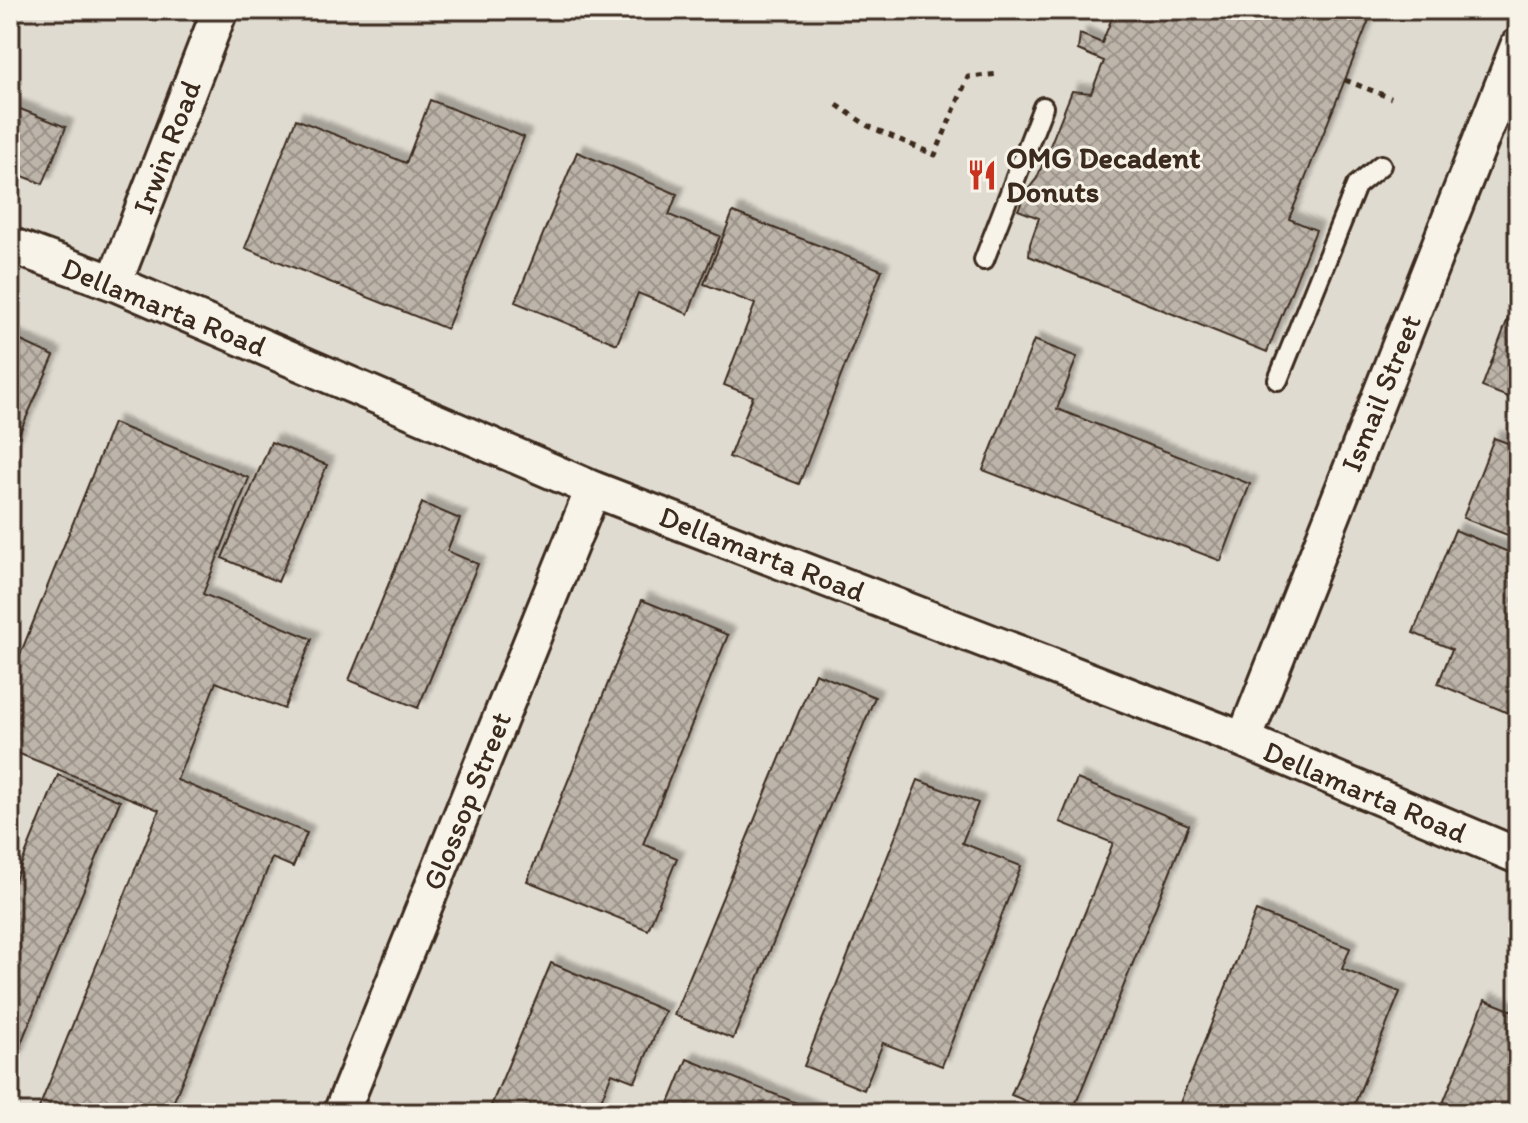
<svg xmlns="http://www.w3.org/2000/svg" width="1528" height="1123" viewBox="0 0 1528 1123" font-family="Itim,sans-serif">
  <style>
    .built { fill: #e0dbd0 }
    .building { fill: url(#building-cross-hatch); stroke: #3b2a1e; stroke-width: 2; filter: url(#shadow) }
    .lines { fill: none; stroke-linecap: round; stroke-linejoin: round }
    .lane-casing { stroke: #3b2a1e; stroke-width: 24 }
    .street-casing { stroke: #3b2a1e; stroke-width: 40 }
    .path { stroke: #3b2a1e; stroke-width: 5; stroke-dasharray: 6 6; stroke-linecap: butt }
    .lane { stroke: #f7f3e8; stroke-width: 18 }
    .street { stroke: #f7f3e8; stroke-width: 34 }
    .labels { text-anchor: middle; stroke-width: 6; stroke-linejoin: round; paint-order: stroke }
    .street-label { font-size: 30px; fill: #3b2a1e; stroke: #f7f3e8 }
    .poi-label { font-size: 30px; font-weight: bold; fill: #3b2a1e; stroke: #f7f3e8; text-anchor: start }
  </style>
  <defs>
    <pattern id="building-cross-hatch" width="8" height="8" patternUnits="userSpaceOnUse" patternTransform="scale(2)"><rect width="8" height="8" fill="#bdb5aa"/><path d="M0 0l8 8M0 8l8-8" fill="none" stroke="#9b938a"/></pattern>
    <filter id="shadow"><feDropShadow dx="7" dy="-7" stdDeviation="2" flood-color="#0004"/></filter>
  </defs>
  <rect width="100%" height="100%" fill="#efebe0"/>
  <filter id="ink" filterUnits="userSpaceOnUse"><feTurbulence type="fractalNoise" baseFrequency=".0125" numOctaves="2"/><feDisplacementMap in="SourceGraphic" scale="16" xChannelSelector="R" yChannelSelector="G"/><feConvolveMatrix kernelMatrix="1 2 1 2 8 2 1 2 1" color-interpolation-filters="sRGB"/></filter>
  <g filter="url(#ink)">
    <path class="built" d="M10 10H1518V1113H10Z"/>
    <path class="building" d="M1115 10H1373L1289 219 1316 230 1267 352 1029 256 1030 244 1039 218 1018 210 1026 192 1037 178 1072 91 1091 93 1104 61 1078 50 1080 34 1102 43Z
      M430 100 524 137 447 329 245 248 296 119 406 163Z
      M10 105 66 127 43 184 10 171Z
      M577 152 677 194 669 215 720 236 688 314 638 293 617 344 515 302Z
      M733 212 882 270 799 484 729 457 753 396 724 385 755 304 704 284Z
      M1510 313 1518 316V401L1482 387Z
      M10 336 54 356 10 454Z
      M1034 340 1077 357 1057 409 1250 484 1221 561 983 470Z
      M113 423 249 478 203 594 312 639 284 709 216 682 177 780 307 833 293 867 272 858 169 1113H37L159 810 10 750V680Z
      M1494 438 1518 447V539L1463 518Z
      M271 442 327 465 278 582 222 558Z
      M422 503 460 519 447 551 478 564 418 708 349 680Z
      M1455 530 1518 556V717L1438 684 1452 649 1413 633Z
      M642 600 728 635 643 844 677 858 648 930 527 881Z
      M815 673 875 697 733 1039 674 1015Z
      M58 775 120 801 10 1070V892Z
      M1077 779 1189 825 1072 1113H1056L1011 1095 1113 843 1060 822Z
      M918 780 978 803 962 843 1021 866 942 1066 883 1043 864 1090 804 1066Z
      M1256 911 1350 948 1342 969 1400 992 1351 1113H1176Z
      M551 963 665 1011 635 1082 612 1073 596 1113H488Z
      M1485 1000 1518 1013V1095L1511 1113H1439Z
      M687 1059 819 1112V1113H665Z"/>
    <g class="lines">
      <g class="lane-casing">
        <path id="lane" d="M984 260 1043 107
          M1278 380 1356 186 1381 165"/>
      </g>
      <g class="street-casing">
        <path id="street" d="M10 245 114 283 593 489 1244 740 1518 856
          M114 283 220 10
          M1244 740 1518 46
          M341 1113 593 489"/>
      </g>
      <path class="path" d="M1345 80 1391 98
        M837 105 868 126 935 155 968 77 999 74"/>
      <use href="#lane" class="lane"/>
      <use href="#street" class="street"/>
    </g>
  </g>
  <defs>
    <g id="restaurant-bare" transform="scale(2.4)"><path d="M-5-6h1v4h1v-4h1v4h1v-4h1v5L-1.5 .5V6h-2V.5L-5-1ZM5-6V6H3V1.5H1.5Q1.5-4 5-6Z" fill="#c8321e" stroke="#f7f3e8" stroke-width="2.5" paint-order="stroke"/></g>
  </defs>
  <g fill-rule="evenodd">
    <use href="#restaurant-bare" x="982" y="175"/>
  </g>
  <g class="labels">
    <g class="street-label">
      <text transform="translate(167 147) rotate(-69)" y="10">Irwin Road</text>
      <text transform="translate(164 307) rotate(22)" y="10">Dellamarta Road</text>
      <text transform="translate(1381 393) rotate(-68)" y="10">Ismail Street</text>
      <text transform="translate(762 554) rotate(21)" y="10">Dellamarta Road</text>
      <text transform="translate(1365 792) rotate(23)" y="10">Dellamarta Road</text>
      <text transform="translate(467 801) rotate(-68)" y="10">Glossop Street</text>
    </g>
    <g class="poi-label">
      <text x="1006" y="168">OMG Decadent<tspan x="1006" dy="34">Donuts</tspan></text>
    </g>
  </g>
  <rect width="1528" height="1123" fill="none" stroke="#f7f3e8" stroke-width="40"/>
  <rect x="20" y="20" width="1488" height="1083" fill="none" stroke="#3b2a1e" stroke-width="3" filter="url(#ink)"/>
</svg>
